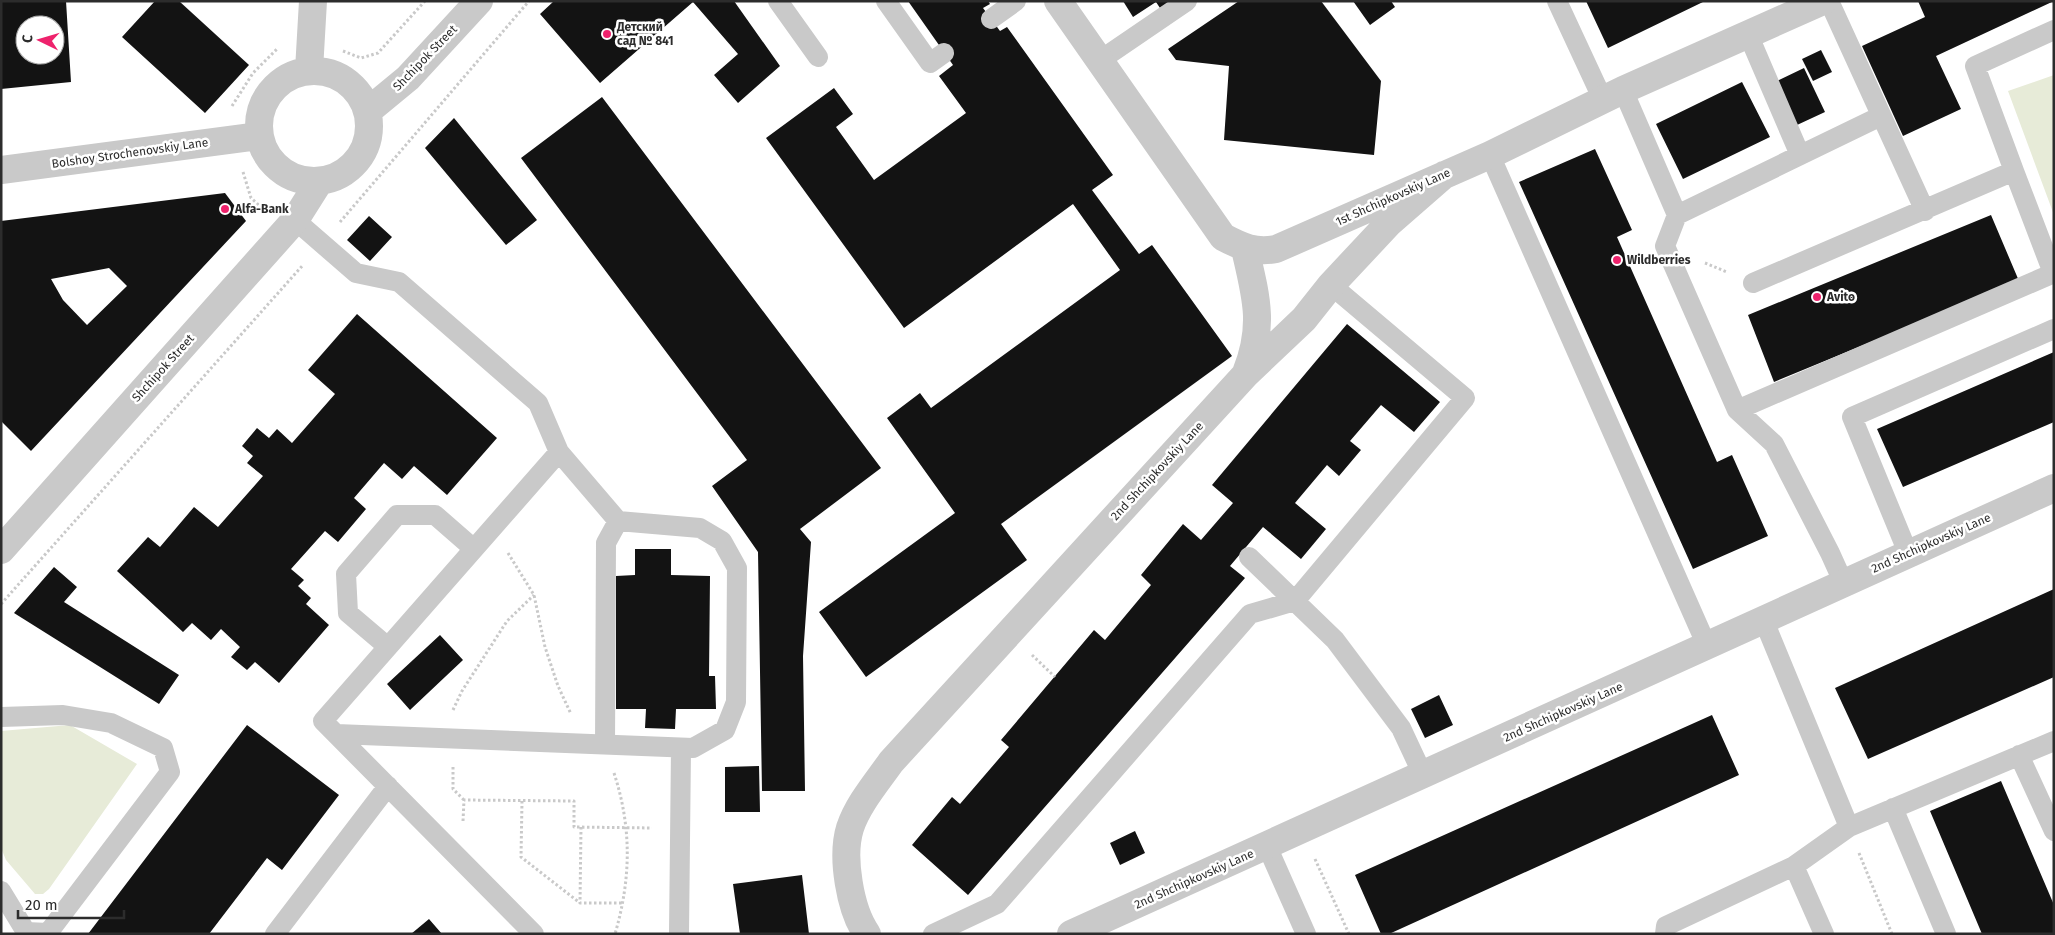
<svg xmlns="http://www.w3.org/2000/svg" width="2055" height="935" viewBox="0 0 2055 935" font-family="'Fira Sans',sans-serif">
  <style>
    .green { fill: #e7ebd8 }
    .building { fill: #131313; fill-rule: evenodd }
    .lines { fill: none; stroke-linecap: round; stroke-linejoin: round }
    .path { stroke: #c9c9c9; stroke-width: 3; stroke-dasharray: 2.5 2.5; stroke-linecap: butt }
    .lane { stroke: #c9c9c9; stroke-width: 20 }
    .street { stroke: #c9c9c9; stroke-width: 28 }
    .poi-dot { fill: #ee226c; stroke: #fff; stroke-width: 2 }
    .labels { text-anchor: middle; stroke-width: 5; stroke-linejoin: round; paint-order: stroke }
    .poi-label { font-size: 12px; font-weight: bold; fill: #2c2c2c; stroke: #fff; text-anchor: start }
    .street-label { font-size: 12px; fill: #2c2c2c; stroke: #fff }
  </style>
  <rect width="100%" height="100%" fill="#fff"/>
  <path class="green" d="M2054 75V215L2008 91Z
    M70 725 137 764 49 889 43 894H35L6 860 1 848V731Z"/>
  <path class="building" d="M1 1H66L71 82 1 89ZM25 25H55V55H25Z
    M155 1H179L249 65 205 113 122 37Z
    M554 1H734L780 66 738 103 714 75 738 54 693 2 600 83 540 14Z
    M908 1H988L990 4 983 8 1000 31 1007 27 1113 175 1092 190 1139 254 1152 245 1232 356 1001 524 1027 560 866 677 819 612 955 513 887 418 920 393 931 408 1120 270 1073 204 904 328 766 138 834 88 853 114 836 127 874 180 966 113 939 76 953 65Z
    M1123 1H1171L1160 8 1156 2 1133 17Z
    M1239 1H1321L1381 81 1374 155 1224 140 1229 66 1176 60 1168 49Z
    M1353 1H1391L1395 7 1370 25Z
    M1586 1H1705L1608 48Z
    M1918 1H2054L1936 56 1961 109 1903 136 1862 46 1925 17Z
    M1821 50 1832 72 1813 81 1802 59Z
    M1804 68 1825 112 1797 125 1777 81Z
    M1742 82 1770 137 1683 179 1656 124Z
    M602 97 881 468 800 529 811 542 803 656 805 791H762L758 552 712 486 747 460 521 158Z
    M454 118 537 220 506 245 425 148Z
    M1595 149 1632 230 1617 237 1717 462 1732 455 1768 536 1693 569 1519 182Z
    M225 193 246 221 31 451 1 421V221ZM109 268 127 286 87 325 63 300 51 279Z
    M1991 215 2019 281 1774 382 1748 315Z
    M369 216 392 237 370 261 347 240Z
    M357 314 497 438 447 495 414 466 402 479 384 463 354 498 366 509 338 542 325 531 291 569 304 580 298 586 311 598 306 604 329 625 279 683 255 662 247 670 231 657 240 647 221 629 211 640 192 623 183 632 117 571 148 537 160 547 194 507 218 527 263 476 247 463 253 456 242 446 257 428 269 438 277 429 292 443 335 394 308 370Z
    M1347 324 1440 402 1414 432 1381 405 1350 441 1361 450 1339 476 1327 465 1295 503 1326 529 1301 559 1263 527 1230 566 1245 578 968 895 912 845 952 797 960 804 1009 747 1001 740 1094 630 1105 640 1151 585 1141 575 1183 524 1201 540 1233 503 1212 485Z
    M2054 352V422L1903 487 1877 429Z
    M635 549H671V575L710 576 709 676H715L716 709H676L675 729 645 728 646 709H616V576L635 575Z
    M54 567 77 587 64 602 179 675 159 704 14 613Z
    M2054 589V677L1868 759 1835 688Z
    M440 635 463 660 410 710 387 684Z
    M1439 695 1453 725 1425 738 1411 709Z
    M1712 715 1739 775 1389 934H1381L1355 875Z
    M247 725 339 795 282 870 267 858 209 934H88Z
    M759 766 760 812H725V767Z
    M2001 781 2054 905V934H1982L1930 811Z
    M1135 831 1145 853 1120 865 1110 843Z
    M802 875 809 934H740L733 884Z
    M429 919 442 934H411Z"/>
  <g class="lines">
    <path class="path" d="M343 51 361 58 378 53 425 1
      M232 106 253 73 277 49
      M243 172 251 198 263 209
      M340 222 529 1
      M1705 263 1727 272
      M508 553 534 595 545 647 558 686 571 714
      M1 604 303 265
      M1032 655 1055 677
      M453 710 462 691 507 621 534 595
      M453 767V789L464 800
      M614 773C632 828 631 879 615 934
      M522 801 521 857 580 903
      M463 821 464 800 574 801V827L652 828
      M581 827 580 903H623
      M1859 853 1892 934
      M1315 859 1349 934"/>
    <path class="lane" d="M778 1 818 57
      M886 1 930 63 944 53
      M1557 1 1603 100
      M1829 1 1925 211
      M991 19 1016 1
      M1748 34 1800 155
      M1099 61 1187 1
      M1623 90 1677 215 1665 246 1737 410 1774 444 1830 553 1844 584
      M1490 155 1707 646
      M2014 171 2053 273
      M1677 215 1881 116
      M295 220 356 273 399 282 538 403 559 452 323 721 534 934
      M1753 283 2014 171 1975 66 2054 30
      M1737 410 2054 273
      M1908 553 1852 417 2054 329
      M1249 557 1335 640 1401 728 1423 775
      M1764 621 1849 827 1794 866
      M388 647 348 613 346 574 397 515H435L474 549
      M1 717 63 715 111 723 163 748 170 772 48 933 26 932 1 891
      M336 734 693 748 725 730 736 702 737 568 722 541 700 528 618 521 559 452
      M605 745 606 543 618 521
      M2019 755 2054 831
      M1893 808 1946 934
      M1849 827 2054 741
      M1267 846 1306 934
      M275 934 388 786
      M679 934 681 748
      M933 934 997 904 1250 614 1295 601 1465 398 1331 285
      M1665 934 1666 926 1794 866 1824 934"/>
    <path class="street" d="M1058 1 1223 237C1242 247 1255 253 1276 249L1490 155 1623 90 1823 1
      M309 70 313 1
      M259 126a55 55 0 1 1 110 0a55 55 0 1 1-110 0Z
      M368 111 408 78 479 1
      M1 170 259 136
      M1245 249C1256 296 1265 326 1246 373
      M1 550 295 220 319 182
      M867 934C850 910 841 857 850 828 858 804 877 782 891 762L1246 374 1304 319 1331 285 1389 223 1444 175
      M1071 934 2054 488"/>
  </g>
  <g class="poi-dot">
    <circle cx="607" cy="34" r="5"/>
    <circle cx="225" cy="209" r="5"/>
    <circle cx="1617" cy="260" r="5"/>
    <circle cx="1817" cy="297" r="5"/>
  </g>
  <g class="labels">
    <g class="poi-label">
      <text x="617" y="31">Детский<tspan x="617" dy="14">сад № 841</tspan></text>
      <text x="235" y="213">Alfa-Bank</text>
      <text x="1627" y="264">Wildberries</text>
      <text x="1827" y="301">Avito</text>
    </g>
    <g class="street-label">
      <text transform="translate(425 58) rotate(-46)" y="4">Shchipok Street</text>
      <text transform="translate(130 153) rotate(-8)" y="4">Bolshoy Strochenovskiy Lane</text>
      <text transform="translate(1393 197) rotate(-24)" y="4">1st Shchipkovskiy Lane</text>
      <text transform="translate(163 368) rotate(-48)" y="4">Shchipok Street</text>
      <text transform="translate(1157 471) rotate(-47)" y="4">2nd Shchipkovskiy Lane</text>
      <text transform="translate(1931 543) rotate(-24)" y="4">2nd Shchipkovskiy Lane</text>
      <text transform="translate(1563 712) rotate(-24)" y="4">2nd Shchipkovskiy Lane</text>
      <text transform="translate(1194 879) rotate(-24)" y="4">2nd Shchipkovskiy Lane</text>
    </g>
  </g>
  <rect width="2055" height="935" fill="none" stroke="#2c2c2c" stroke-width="5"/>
  <g transform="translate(40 40) rotate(275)"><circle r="24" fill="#ffffff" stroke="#ababab"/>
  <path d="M0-4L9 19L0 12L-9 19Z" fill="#ee226c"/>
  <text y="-8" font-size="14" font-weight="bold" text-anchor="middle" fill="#2c2c2c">С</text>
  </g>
  <path d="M18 910v8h106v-8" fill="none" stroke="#2c2c2c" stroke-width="2.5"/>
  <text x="25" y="910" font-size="15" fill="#2c2c2c" stroke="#ffffff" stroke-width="4" paint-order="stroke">20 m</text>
</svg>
